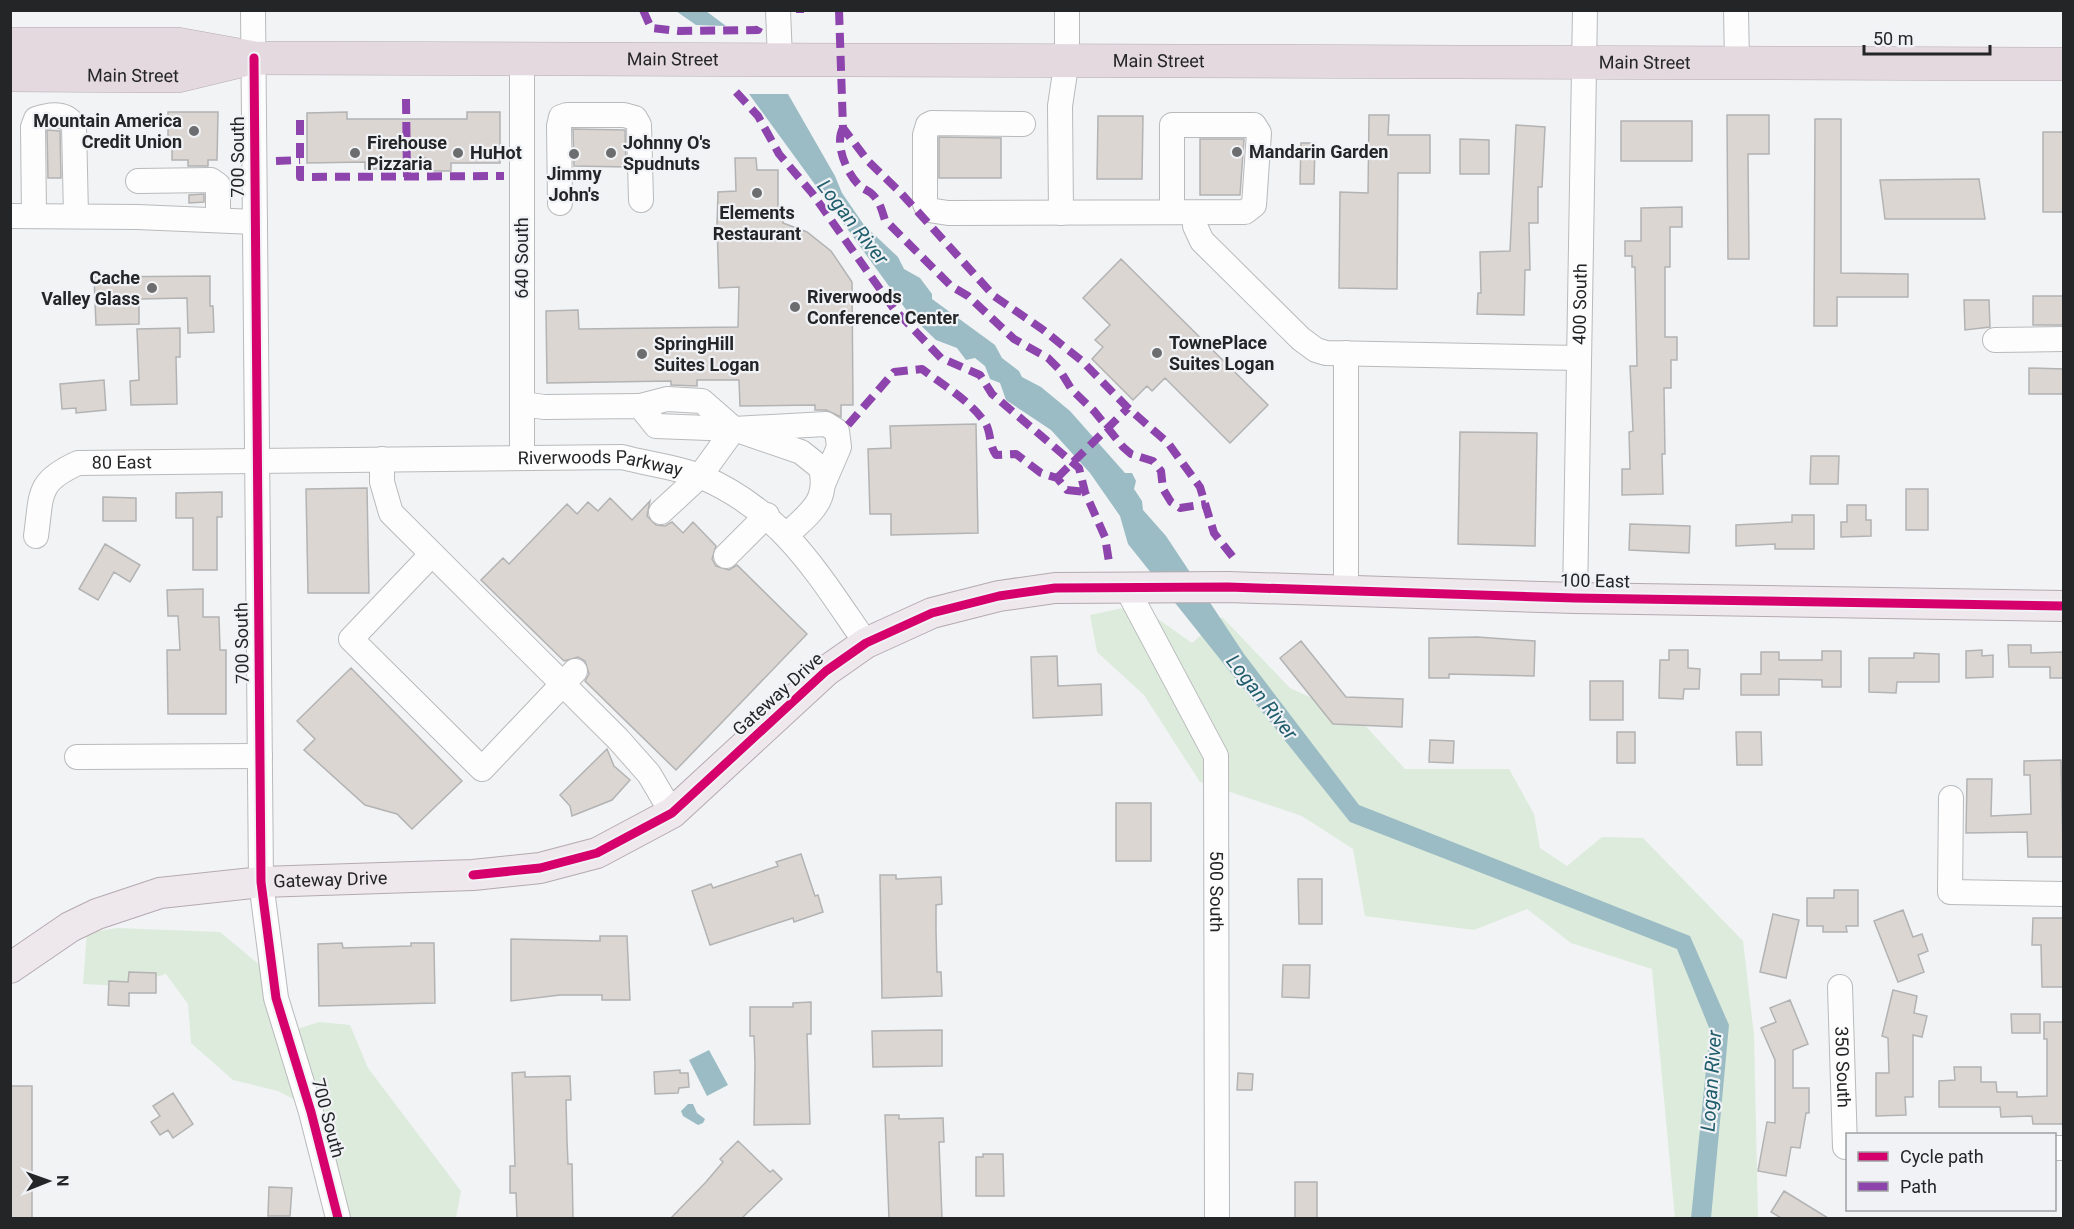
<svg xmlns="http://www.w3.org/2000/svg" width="2074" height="1229" viewBox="0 0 2074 1229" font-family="Roboto,sans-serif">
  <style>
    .green { fill: #ddebdc }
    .water { fill: #9bbcc4 }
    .building { fill: #dbd6d2; stroke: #b3b3b4; stroke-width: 1.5 }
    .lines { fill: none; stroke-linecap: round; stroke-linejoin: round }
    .minor-casing { stroke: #b9babb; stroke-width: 26 }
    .major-casing { stroke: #b5a9b0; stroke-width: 32 }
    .highway-casing { stroke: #b5a9b0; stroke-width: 34 }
    .minor { stroke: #fdfdfe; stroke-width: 24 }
    .major { stroke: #eee7ec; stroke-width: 30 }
    .highway { stroke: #e4d9df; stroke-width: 33 }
    .quiet { stroke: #8e44ad; stroke-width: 8; stroke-dasharray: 15 8; stroke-linecap: butt }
    .cycleway-casing { stroke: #f0f2f6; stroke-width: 13 }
    .cycleway { stroke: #d6006c; stroke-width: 9 }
    .poi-dot { fill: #6c6d6e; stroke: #f0f2f6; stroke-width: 2 }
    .labels { text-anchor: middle; stroke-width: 4.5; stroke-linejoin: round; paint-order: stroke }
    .street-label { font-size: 18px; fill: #242526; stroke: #f0f2f6 }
    .poi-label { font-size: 18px; font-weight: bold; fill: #242526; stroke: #f0f2f6; text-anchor: start }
    .water-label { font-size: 20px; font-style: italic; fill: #215e6c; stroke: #f0f2f6 }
  </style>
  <rect width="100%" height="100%" fill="#f1f3f5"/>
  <path class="green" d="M1138 605 1192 643 1222 617 1290 688 1360 720 1405 769H1509L1534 814 1540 848 1567 866 1602 837 1643 838 1743 941 1754 1035 1758 1218H1675L1652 969 1571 943 1527 909 1474 930 1365 916 1353 849 1302 816 1200 782 1144 695 1097 652 1090 615Z
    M117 928 220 932 268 972 291 1031 319 1022 350 1025 368 1068 461 1191 456 1218H338L320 1113 278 1091 233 1080 191 1043 188 1004 166 974 125 986 83 984 87 933Z"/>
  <path class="water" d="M676 11H706L726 26 696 25Z
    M749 94H788L835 176 842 193 864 225 898 257 904 269 920 278 932 294V299L995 345 1002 358 1019 371 1022 377 1041 387 1070 411 1125 473H1132L1136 481 1134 489 1142 501 1143 510 1166 536 1244 654 1359 805 1690 936 1729 1025 1711 1218H1691L1710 1030 1677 949 1350 822 1128 544 1120 516 1090 473 1051 430 1006 400 1000 383 990 379 985 366 975 358 966 360 957 348 936 340 910 315Z
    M709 1050 728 1085 707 1096 689 1060Z
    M688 1104H693L697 1113 705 1119 703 1123 698 1125 683 1116 681 1111Z"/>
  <path class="building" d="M168 112H218L217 160H208V166H188V160H172V139H168Z
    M347 112V119H467V112H500V163H451V171H427V158L398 159V169H365V162L307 163V113Z
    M1369 115H1389L1388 135H1430V173H1398L1397 289 1339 288 1340 192 1368 193Z
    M1727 115H1769V154H1748L1749 259H1728Z
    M1098 116H1143L1142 179H1097Z
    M1815 119H1841V273L1908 274V297H1837V326H1814Z
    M1621 121H1692V161H1621Z
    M1516 125 1545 127 1542 187H1538V223H1529L1530 270H1525L1524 315 1477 314 1478 293H1481L1480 252 1510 251Z
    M573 129 625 130 626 167 574 166Z
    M47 130 60 131 61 178H48Z
    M2043 132H2064V212H2043Z
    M939 137 1001 138V178H939Z
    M1200 139H1244L1240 195H1200Z
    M1460 139 1489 140V174H1460Z
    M1301 143H1315L1314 184H1300Z
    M735 158H756L757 170H778V212L784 214 783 223 807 232 831 251 852 282 853 405H841V417L826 410H815V405L740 406 739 380H697V386L671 385V381L547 383 546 311 578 310 579 329 738 327 739 287 719 288 717 225 718 192 736 191Z
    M1979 179 1985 219H1885L1880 180Z
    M204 194V202L189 203V195Z
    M1682 207V227H1670V267H1665V337H1677V360H1671V388H1664L1665 454H1662L1663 494 1622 495V469H1630L1629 432 1633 431 1630 366H1637L1635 267H1632V256H1625V241H1641V208Z
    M1121 259 1268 405 1230 443 1165 378 1152 391 1147 386 1133 400 1092 359 1103 347 1095 340 1110 325 1083 298Z
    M210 276V306H213L214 332 188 333 187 298 139 299V324L96 325 94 277Z
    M2033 296H2064V325H2033Z
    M1964 300H1989L1990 327 1965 330Z
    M180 328V357H176L177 404 131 405 130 381 139 380 137 329Z
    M2029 368 2064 369V394H2029Z
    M104 380 106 410 76 413V408L62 409 60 384Z
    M976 424 978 533 891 535V514H870L868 449 891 448 890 426Z
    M1460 432 1537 433 1535 546 1458 544Z
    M1811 456H1839L1838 484H1810Z
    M367 488 369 593H308L306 489Z
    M1906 489H1928V530H1906Z
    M222 492V517H217V570H193V518H176V493Z
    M103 497 136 498V521H103Z
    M610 498 632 520 650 501 647 516 656 525 665 526 672 522 683 533 693 522 716 546 712 559 716 566 729 570 737 565 807 634 676 770 585 681 589 674 585 661 578 657 564 661 481 580 503 558 509 564 567 504 577 514 588 502 598 511Z
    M1847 505H1866V520H1871V536L1841 537V522H1847Z
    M1792 515H1814V549H1775V544L1736 546V525L1792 522Z
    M1630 524 1690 526 1689 553 1629 550Z
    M105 544 140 565 130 582 114 572 98 600 79 589Z
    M203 589V617H219L220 650H226V714H168L167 650H180L178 616H168L167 590Z
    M1477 637 1535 641 1534 676 1449 674V678H1429V638Z
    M1301 641 1346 697 1403 699 1402 727 1333 724 1280 658Z
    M2008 645H2031V653L2064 652V678H2050V667H2009Z
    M1669 650H1688V668L1700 669 1699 689H1684L1683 699 1659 698 1660 660H1669Z
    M1982 650V656L1993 655V677L1966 678V651Z
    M1822 651H1841V687H1822V680L1779 679V695H1741V674H1761V652H1779V660H1822Z
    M1914 653 1939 654V682H1897L1896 693 1869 692V658H1914Z
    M1057 656 1058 686 1101 684 1102 715 1033 718 1031 657Z
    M351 668 462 781 412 829 397 814 365 805 304 750 315 739 297 721Z
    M1590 681H1623V720H1590Z
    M1617 732H1635V763H1617Z
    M1736 732H1761L1762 765H1737Z
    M1430 740 1454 741 1453 763 1429 762Z
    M607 749 614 766 630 780 612 800 572 816 570 806 560 795Z
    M2061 760 2063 857H2028L2027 832 1966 833 1967 779H1992L1991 816 2031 814 2030 775H2024V761Z
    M1116 803H1151V861H1116Z
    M801 854 815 896 818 895 823 912 794 922 793 918 710 945 692 891 711 884 713 888 778 866 776 862Z
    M880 875H896V879L941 877 942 904 936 905V931L937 972H941L942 996 882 998Z
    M1298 879H1322V924H1299Z
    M1834 890H1858V926H1846L1847 932H1823V926H1807V898H1834Z
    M1903 910 1913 937 1922 934 1928 951 1918 955 1924 972 1898 982 1874 921Z
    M1773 914 1799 920 1786 978 1760 972Z
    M2033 918H2064V987H2042L2041 945H2032Z
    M600 936H627L630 1000H602V995H560L511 1001V939L600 941Z
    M342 943 343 948 411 946V943H434L435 1003 319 1006 318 944Z
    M1283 965H1310L1309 998 1282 997Z
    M129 972 156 973V993H129V1006L108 1005 109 981 128 982Z
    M1893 990 1917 996 1914 1013 1927 1016 1922 1037 1913 1035V1097H1905L1906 1115 1876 1116V1073H1889L1888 1038 1882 1036Z
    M1790 1000 1808 1044 1793 1050V1088H1809V1113H1806L1800 1148 1791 1147 1786 1176 1758 1171 1767 1122 1775 1123V1060L1761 1028 1776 1022 1770 1008Z
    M811 1002V1034H807L810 1124 754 1125 755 1063 754 1036H750V1007H793V1003Z
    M2011 1014H2040V1033H2012Z
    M2044 1022H2064V1124H2033L2032 1116 2001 1117 2000 1107H1939V1081L1955 1080 1954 1067H1981V1082H1996L1997 1092H2017V1097L2047 1096V1039H2044Z
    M942 1030V1066L873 1067 872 1031Z
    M680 1070V1073H688L689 1087 679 1088 678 1093 655 1094 654 1072Z
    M525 1072V1077L570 1076 571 1100H566L567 1141 568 1164H572L573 1218H517L516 1193H510V1166H515L512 1073Z
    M1238 1073 1253 1074 1252 1090H1237Z
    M10 1086H32V1218H10Z
    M173 1093 193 1124 173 1138 168 1130 160 1135 151 1122 160 1116 153 1106Z
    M885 1115H899V1119L943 1118 944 1142H939L942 1218H889Z
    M738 1141 770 1172 773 1170 782 1179 742 1218H671L706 1182 723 1162 720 1159Z
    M983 1154H1003L1004 1196H976V1157H983Z
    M1295 1182H1317V1218H1295Z
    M269 1187 292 1188 290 1216H268Z
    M1784 1191 1828 1218H1781L1771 1212Z"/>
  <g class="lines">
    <g class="minor-casing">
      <g id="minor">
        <path d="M253 10 261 882 276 998 311 1112 338 1218"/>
        <path d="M778 10 780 59"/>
        <path d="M1736 10 1737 63"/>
        <path d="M522 59V456"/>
        <path d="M1023 124 932 123 928 125 925 135V204L929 210 948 213 1245 212 1254 205 1259 133 1254 125H1172V212"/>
        <path d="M138 181 211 180 218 185V220"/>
        <path d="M560 203 559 126 561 117 567 115H624L635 118 639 125 641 200"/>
        <path d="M1061 213 1060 106 1067 59V10"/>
        <path d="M1195 213V226L1202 241 1301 339 1316 350 1326 353 1579 358"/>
        <path d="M10 216 137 217 255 222"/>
        <path d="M34 216 33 127 36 119C50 114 65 112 74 125L76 216"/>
        <path d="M1995 340 2064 339"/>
        <path d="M523 404 544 407 640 406 656 426 734 429 801 452 821 468C829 502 809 513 787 535"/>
        <path d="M640 406 667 399 702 401 734 429 826 424 837 431 839 447 824 482"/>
        <path d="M382 459V482L391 513 618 739 649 774 672 813"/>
        <path d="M661 512 700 476 734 429"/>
        <path id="s1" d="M36 536C42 494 36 482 78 463L622 457C648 464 677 467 702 477 783 512 818 574 866 643"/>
        <path d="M432 554 351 639 482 769 575 671"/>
        <path d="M726 556 767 515"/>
        <path id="s2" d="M1126 587 1216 756 1217 1218"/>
        <path d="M1346 589V353"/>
        <path id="s3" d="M1575 598 1585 10"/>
        <path d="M77 757 260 756"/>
        <path d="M1951 798 1950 892 2064 894"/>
        <path id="s4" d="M1840 987 1845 1147H1848"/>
        <path d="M2054 1148H2064"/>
      </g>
    </g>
    <g class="major-casing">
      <g id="major">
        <path id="s5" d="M10 968 70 927 97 914 160 893 261 882 473 875 540 868 597 853 672 813 826 671 866 643 932 613 999 596 1055 588 1228 587 1575 598 2064 606"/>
      </g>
    </g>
    <g class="highway-casing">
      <g id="highway">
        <path id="s6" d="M10 44H177L254 58 2064 64"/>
        <path id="s7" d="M10 75 178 76 240 61"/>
      </g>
    </g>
    <use href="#minor" class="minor"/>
    <use href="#major" class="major"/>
    <use href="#highway" class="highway"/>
    <path class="quiet" d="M643 10 651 28 679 31 758 30 763 20
      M839 10 843 128 868 161 900 192 994 296 1042 329 1082 361 1128 408 1168 443 1200 487 1214 533 1236 561
      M800 13V10
      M736 92 758 116 779 154 812 193 894 309 941 358 980 375 992 394 1079 468 1085 492 1105 537 1109 562
      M406 99 407 177
      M300 120V177L504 176
      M843 128C834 144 847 175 861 187 865 190 870 191 873 195 880 202 882 211 885 220L951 286 968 296 1014 339 1048 358 1059 369 1072 390 1094 411 1123 447 1131 454 1153 461 1161 471 1163 489 1171 502 1180 508 1206 504
      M276 161 300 160
      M848 425 894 372 922 369C943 385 972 402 986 424 991 433 989 445 996 455L1016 454 1041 473 1057 478 1067 490 1085 492
      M1057 478 1128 408"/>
    <g class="cycleway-casing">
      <path id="cycleway" d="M254 58 261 882 276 998 311 1112 338 1218
        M473 875 540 868 597 853 672 813 826 671 866 643 932 613 999 596 1055 588 1228 587 1575 598 2064 606"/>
    </g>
    <use href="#cycleway" class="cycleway"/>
  </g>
  <g class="poi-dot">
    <circle cx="194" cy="131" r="6"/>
    <circle cx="1237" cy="152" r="6"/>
    <circle cx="355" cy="153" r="6"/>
    <circle cx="458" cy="153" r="6"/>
    <circle cx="611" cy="153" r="6"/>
    <circle cx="574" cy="154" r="6"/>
    <circle cx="757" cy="193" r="6"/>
    <circle cx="152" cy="288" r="6"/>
    <circle cx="795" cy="307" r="6"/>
    <circle cx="1157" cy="353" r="6"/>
    <circle cx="642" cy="354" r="6"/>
  </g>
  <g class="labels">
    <g class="street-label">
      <text dy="6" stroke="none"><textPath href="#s6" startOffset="664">Main Street</textPath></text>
      <text dy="6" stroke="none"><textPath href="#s6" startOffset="1150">Main Street</textPath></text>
      <text dy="6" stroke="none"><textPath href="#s6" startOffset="1636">Main Street</textPath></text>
      <text dy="6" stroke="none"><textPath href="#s7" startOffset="123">Main Street</textPath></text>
      <text transform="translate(238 157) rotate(-90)" y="6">700 South</text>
      <text transform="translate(522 258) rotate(-90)" y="6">640 South</text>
      <text dy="6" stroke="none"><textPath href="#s3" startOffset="294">400 South</textPath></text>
      <text dy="6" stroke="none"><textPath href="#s1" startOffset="135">80 East</textPath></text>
      <text dy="6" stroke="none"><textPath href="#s1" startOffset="614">Riverwoods Parkway</textPath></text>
      <text transform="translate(1595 581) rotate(1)" y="6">100 East</text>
      <text transform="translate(242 643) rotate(-91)" y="6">700 South</text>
      <text transform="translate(778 694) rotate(-42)" y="6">Gateway Drive</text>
      <text dy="6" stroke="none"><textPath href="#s5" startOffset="340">Gateway Drive</textPath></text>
      <text dy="6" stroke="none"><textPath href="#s2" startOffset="327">500 South</textPath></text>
      <text dy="6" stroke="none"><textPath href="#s4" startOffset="80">350 South</textPath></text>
      <text transform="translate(328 1118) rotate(75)" y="6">700 South</text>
    </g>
    <g class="poi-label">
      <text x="182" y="127" text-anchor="end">Mountain America<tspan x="182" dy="21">Credit Union</tspan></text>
      <text x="367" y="149">Firehouse<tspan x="367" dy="21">Pizzaria</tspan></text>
      <text x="623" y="149">Johnny O's<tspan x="623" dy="21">Spudnuts</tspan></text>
      <text x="1249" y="158">Mandarin Garden</text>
      <text x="470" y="159">HuHot</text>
      <text x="574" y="180" text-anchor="middle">Jimmy<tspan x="574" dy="21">John's</tspan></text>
      <text x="757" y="219" text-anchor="middle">Elements<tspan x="757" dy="21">Restaurant</tspan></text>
      <text x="140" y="284" text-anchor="end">Cache<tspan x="140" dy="21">Valley Glass</tspan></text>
      <text x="807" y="303">Riverwoods<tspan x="807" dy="21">Conference Center</tspan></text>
      <text x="1169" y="349">TownePlace<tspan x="1169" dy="21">Suites Logan</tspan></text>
      <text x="654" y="350">SpringHill<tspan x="654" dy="21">Suites Logan</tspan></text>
    </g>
    <g class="water-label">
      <text transform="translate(853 222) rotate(52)" y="7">Logan River</text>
      <text transform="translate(1262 697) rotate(52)" y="7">Logan River</text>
      <text transform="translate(1711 1081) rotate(-86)" y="7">Logan River</text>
    </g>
  </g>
  <rect width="2074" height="1229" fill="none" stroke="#242526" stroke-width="24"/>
  <rect x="1846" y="1133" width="210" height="78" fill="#f0f2f6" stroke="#9ea0a3" stroke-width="1.5"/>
  <rect x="1858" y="1152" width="30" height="9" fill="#d6006c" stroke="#9ea0a3" stroke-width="1.5"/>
  <text x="1900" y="1163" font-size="18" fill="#242526">Cycle path</text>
  <rect x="1858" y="1182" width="30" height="9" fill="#8e44ad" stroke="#9ea0a3" stroke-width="1.5"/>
  <text x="1900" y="1193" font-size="18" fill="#242526">Path</text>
  <g transform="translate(48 1181) rotate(89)" stroke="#f0f2f6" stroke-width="4.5" paint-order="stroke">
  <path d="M0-4.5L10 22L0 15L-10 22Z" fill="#242526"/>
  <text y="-9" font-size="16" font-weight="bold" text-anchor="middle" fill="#242526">N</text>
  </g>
  <path d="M1864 45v9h126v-9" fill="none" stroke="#242526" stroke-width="3"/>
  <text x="1873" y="45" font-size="18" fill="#242526" stroke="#f0f2f6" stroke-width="4.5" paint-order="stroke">50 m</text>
</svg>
